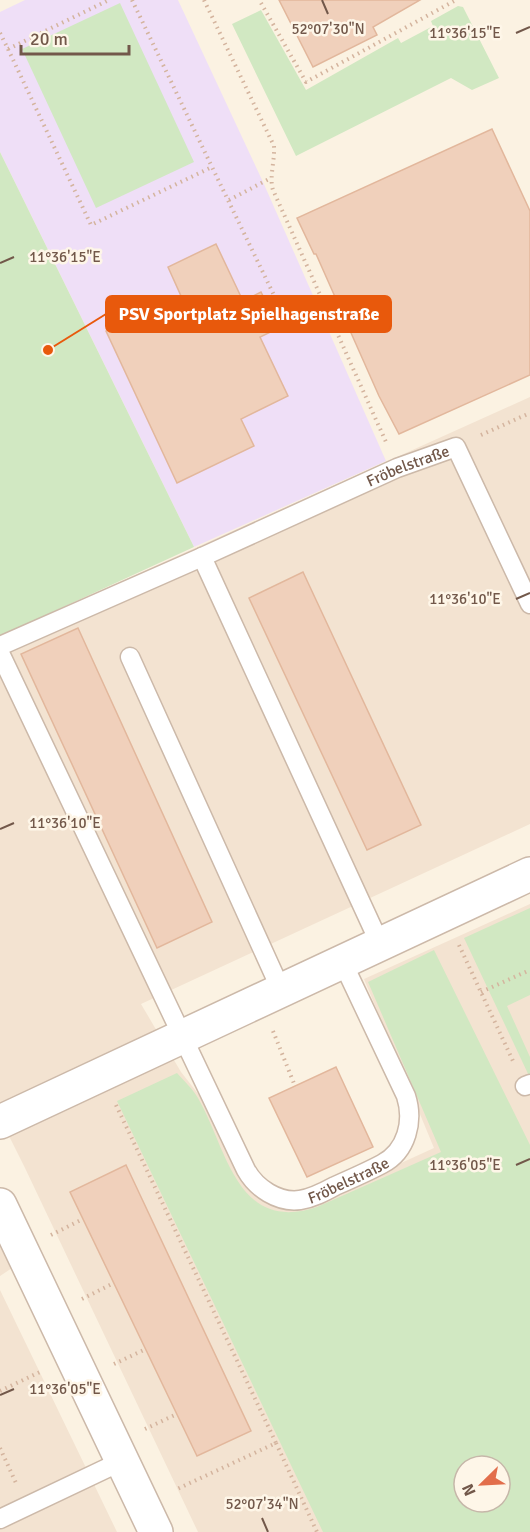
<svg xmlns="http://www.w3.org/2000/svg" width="530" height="1532" viewBox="0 0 530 1532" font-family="Signika,sans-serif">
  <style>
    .residential { fill: #f3e3d1; fill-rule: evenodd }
    .education { fill: #efdff7 }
    .green { fill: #d1e8c2; fill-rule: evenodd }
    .building { fill: #f0d0bb; stroke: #e2b79c; stroke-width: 1.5 }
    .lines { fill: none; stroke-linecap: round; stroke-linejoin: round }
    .service-casing { stroke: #ccb9a9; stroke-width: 21 }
    .minor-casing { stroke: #ccb9a9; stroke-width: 36 }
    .path { stroke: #d4b49e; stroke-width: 4; stroke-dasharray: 1.5 4.5; stroke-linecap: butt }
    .service { stroke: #fff; stroke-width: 18 }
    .minor { stroke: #fff; stroke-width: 33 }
    .ticks { fill: none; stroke: #72584a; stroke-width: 2 }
    .labels { text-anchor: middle; stroke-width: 5; stroke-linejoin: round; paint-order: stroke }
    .street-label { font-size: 16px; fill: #72584a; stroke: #fef6e8 }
    .ticks-label { font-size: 15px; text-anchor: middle; fill: #72584a; stroke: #fef6e8; stroke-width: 5; stroke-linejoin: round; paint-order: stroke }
    .leader { fill: none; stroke: #e8590c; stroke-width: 2 }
    .callout-dot { fill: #e8590c; stroke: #fef6e8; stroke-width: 2 }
    .callout { fill: #e8590c; stroke: #e8590c; stroke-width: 2 }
    .callout-label { font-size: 18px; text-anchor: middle; font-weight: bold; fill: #fff }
  </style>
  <rect width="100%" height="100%" fill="#fbf2e2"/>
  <path class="residential" d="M530 397V824L141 1004 181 1072 203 1100 243 1179 263 1200 288 1206 309 1205 434 1148 364 979 530 904V1532H198L25 1168 0 1118V636ZM464 1466H500V1502H464Z
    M0 1222 18 1264 0 1276Z
    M0 1290 117 1532H0Z"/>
  <path class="education" d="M25 0H178L263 182 386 461 194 547 0 152V12Z"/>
  <path class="green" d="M120 3 194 162 96 208 22 49Z
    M458 6 463 7 499 78 472 90 451 78 296 156 232 24 261 10 306 90 398 38 401 43 433 26 431 21Z
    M0 152 194 547 0 636Z
    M530 908V995L507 1006 530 1057V1078L464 938Z
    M434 950 530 1145V1532H323L117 1101 177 1073C184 1081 193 1089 198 1098 227 1148 236 1234 317 1207L441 1152 368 982ZM464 1466H500V1502H464Z"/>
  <path class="building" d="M279 0H420L373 27 377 35 313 67Z
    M492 129 530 211V375L399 434 379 396 316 254H314L297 218Z
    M216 244 243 301 261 292 279 328 260 337 288 396 241 419 254 446 177 483 106 331 181 296 168 267Z
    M303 572 421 825 367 850 249 598Z
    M78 628 212 922 157 948 21 654Z
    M336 1067 373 1147 307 1177 269 1098Z
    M126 1165 251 1431 197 1456 70 1192Z"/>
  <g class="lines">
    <g class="service-casing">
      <g id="service">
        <path d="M202 557 380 944"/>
        <path id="s1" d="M0 646 202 557 397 468 456 447 530 604"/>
        <path id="s2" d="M0 653 246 1170C256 1188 278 1203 300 1200 313 1198 324 1192 335 1186 351 1179 367 1172 382 1164 407 1151 414 1121 406 1096L342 961"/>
        <path d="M130 657 281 990"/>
        <path d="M525 1086 530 1084"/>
        <path d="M0 1519 122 1461"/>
      </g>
    </g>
    <g class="minor-casing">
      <path id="minor" d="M0 1122 530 874
        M0 1205 156 1532"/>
    </g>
    <path class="path" d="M132 0 212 167
      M204 0 274 146C275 161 269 177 273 190L386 442
      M261 3 306 82 456 0
      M0 33 8 49 109 0
      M8 49 91 225 212 167 285 318
      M229 200 271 178
      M481 435 530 413
      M459 945 513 1061
      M481 992 530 970
      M273 1031 295 1086
      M116 1105 276 1443 175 1490
      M51 1235 83 1219
      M82 1299 114 1283
      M114 1364 146 1349
      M0 1391 40 1372
      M145 1429 177 1414
      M276 1443 317 1532
      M0 1448 16 1483"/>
    <use href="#service" class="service"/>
    <use href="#minor" class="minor"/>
  </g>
  <path class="ticks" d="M322 0 328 14M516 33 530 27M0 263 14 257M516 599 530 593M0 829 14 823M516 1165 530 1159M0 1395 14 1389M262 1518 268 1532"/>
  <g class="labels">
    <g class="street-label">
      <text dy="6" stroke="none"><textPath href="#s1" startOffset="446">Fröbelstraße</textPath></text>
      <text dy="6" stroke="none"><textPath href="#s2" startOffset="690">Fröbelstraße</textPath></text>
    </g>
  </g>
  <g class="ticks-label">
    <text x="328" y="34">52°07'30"N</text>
    <text x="465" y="38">11°36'15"E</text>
    <text x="65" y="262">11°36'15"E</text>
    <text x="465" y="604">11°36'10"E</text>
    <text x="65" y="828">11°36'10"E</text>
    <text x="465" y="1170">11°36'05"E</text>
    <text x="65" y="1394">11°36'05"E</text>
    <text x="262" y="1509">52°07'34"N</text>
  </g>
  <path class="leader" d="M48 350L106 314"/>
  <circle class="callout-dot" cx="48" cy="350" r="6"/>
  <rect class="callout" x="106" y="296" width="285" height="36" rx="6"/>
  <g class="callout-label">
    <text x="249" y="320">PSV Sportplatz Spielhagenstraße</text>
  </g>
  <g transform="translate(482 1484) rotate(246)"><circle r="28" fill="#fef6e8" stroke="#c6b7a9" stroke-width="1.5"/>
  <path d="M0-4.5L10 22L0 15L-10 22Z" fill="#e26e4b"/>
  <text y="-9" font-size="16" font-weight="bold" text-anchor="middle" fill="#72584a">N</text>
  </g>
  <path d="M21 45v9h108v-9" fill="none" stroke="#72584a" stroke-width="3"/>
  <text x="30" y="45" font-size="18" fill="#72584a" stroke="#fef6e8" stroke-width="4.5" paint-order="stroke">20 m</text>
</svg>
